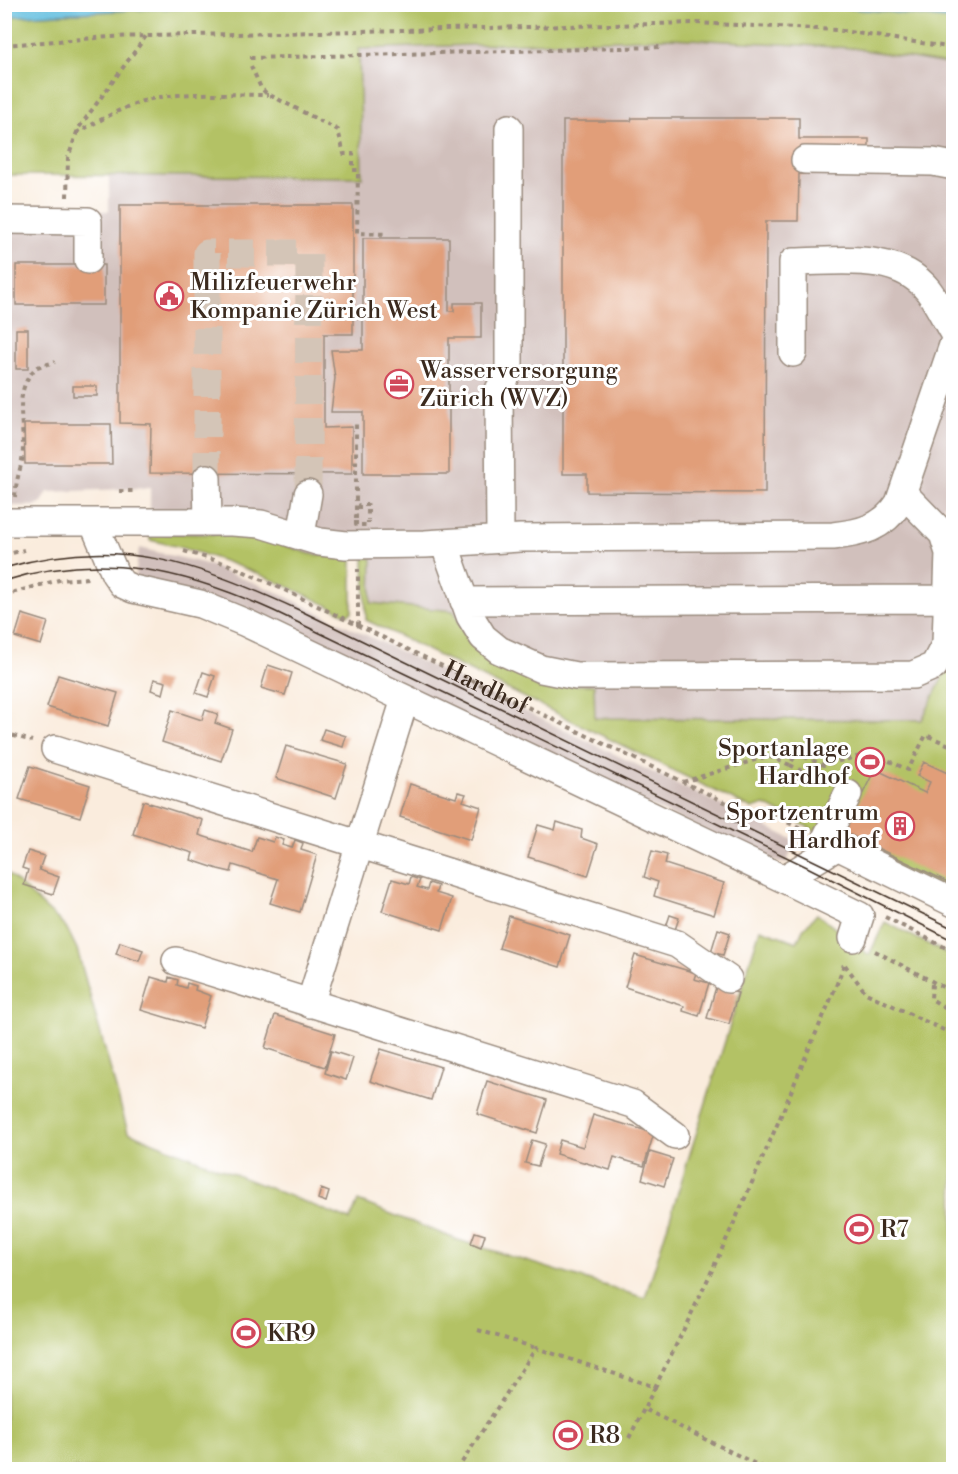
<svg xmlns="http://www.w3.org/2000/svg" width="958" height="1474" viewBox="0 0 958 1474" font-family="'Libre Bodoni',serif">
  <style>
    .industrial { fill: #d1c0bc }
    .green { fill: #b3c265; stroke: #777642; stroke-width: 1.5 }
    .water { fill: #61bedf; stroke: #4e747e; stroke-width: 1.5 }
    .building { fill: #e19e79 }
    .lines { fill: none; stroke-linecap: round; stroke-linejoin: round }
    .minor-tunnel { stroke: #d4c5b7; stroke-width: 27; stroke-dasharray: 27 14; stroke-linecap: butt }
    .minor-casing { stroke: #9a8b7e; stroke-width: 30 }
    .path { stroke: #9a8b7e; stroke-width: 4; stroke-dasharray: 4.5 4.5; stroke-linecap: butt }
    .minor { stroke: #fff; stroke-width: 27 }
    .tram { stroke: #3b2a1e; stroke-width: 1.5 }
    .path-bridge { stroke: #9a8b7e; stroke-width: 4; stroke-dasharray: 4.5 4.5; stroke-linecap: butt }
    .labels { text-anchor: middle; stroke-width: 6; stroke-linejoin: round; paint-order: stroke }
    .poi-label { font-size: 24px; fill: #3b2a1e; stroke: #fff; text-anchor: start }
    .street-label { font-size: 24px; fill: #3b2a1e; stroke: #fff }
  </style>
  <rect width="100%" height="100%" fill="#fff"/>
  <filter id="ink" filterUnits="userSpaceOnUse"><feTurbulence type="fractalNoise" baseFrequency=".0167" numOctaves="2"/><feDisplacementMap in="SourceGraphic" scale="12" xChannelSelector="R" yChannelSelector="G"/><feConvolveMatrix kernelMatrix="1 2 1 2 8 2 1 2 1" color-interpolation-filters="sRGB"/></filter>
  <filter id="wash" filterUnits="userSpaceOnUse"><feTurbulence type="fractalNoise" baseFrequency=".008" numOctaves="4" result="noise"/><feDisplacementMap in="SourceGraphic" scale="24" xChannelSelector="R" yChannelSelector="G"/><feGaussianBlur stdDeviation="1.35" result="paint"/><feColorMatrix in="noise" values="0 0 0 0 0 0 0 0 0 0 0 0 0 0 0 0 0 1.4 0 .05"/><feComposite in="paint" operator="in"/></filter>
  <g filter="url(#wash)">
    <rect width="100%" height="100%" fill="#faecdd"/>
    <path class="industrial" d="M670 38 853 48 953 65 954 486 943 507 953 526V656L922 720 594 718V685H548L488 658 466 637 454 611 371 603 372 558 323 557 150 533V488L48 492 42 502 34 506H5L9 221 67 211H109V175L362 177 358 49Z
      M139 548 203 563 272 590 796 841 786 863H779L135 578Z"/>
    <path class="green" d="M433 4 796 5 881 11 953 20V65L853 48 670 38 359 49 362 177 5 175 4 17 150 9Z
      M150 533 255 535 310 554 352 558V612L347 615C284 583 220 555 150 540Z
      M364 558H372L371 603 454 611 466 637 486 659 548 685H594L595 718 922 720 953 656V901L765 805 752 809 366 620Z
      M4 870 66 927 77 949 128 1132 350 1220 358 1201 458 1240 645 1298 760 929 797 942 803 929 817 914 869 955 885 922 948 954 947 959 954 963 953 1469H5Z"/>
    <path class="water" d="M5 4H433V5L150 9 5 17Z
      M796 5H953V20L881 11Z"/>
    <g id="blocks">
      <path class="building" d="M632 118H799V139H869V174H799L798 221H766L765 493 587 492V474H563V121H631Z
        M120 205H353V334H324V428L352 427V474L150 473 151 424 120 423Z
        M363 238H449V311H454V303H481V338H449V474H363V412H331L335 378 331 350H363Z
        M16 265H104V305H16Z
        M16 329H28V369H16Z
        M73 386H97V396H73Z
        M24 424H111L112 464H25Z
        M22 614 48 622 41 645 15 637Z
        M268 665 292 673 285 695 261 688Z
        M203 672 215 676 208 697 196 693Z
        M58 675 118 693 108 726 47 707Z
        M154 679 166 682 163 694 151 690Z
        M172 710 202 720 205 710 218 714 215 723 232 729 221 761 162 742Z
        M324 729 346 736 343 747 320 740Z
        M286 746 347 764 336 798 276 778Z
        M924 762 954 776V885L844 832 875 769 925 793 930 782 917 776Z
        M30 766 90 785 80 817 19 799Z
        M410 784 456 798 458 792 466 794 463 801 481 807 471 840 400 817Z
        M143 801 203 820 199 835 252 852 257 837 273 842 275 837 284 840 282 845 292 848 295 840 303 843 301 850 317 855 300 912 270 903 278 879 233 865 231 872 218 869 191 860 193 853 133 834Z
        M557 822 582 830 581 838 598 844 588 876 528 857 538 825 555 830Z
        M28 851 44 856 39 870 59 877 53 894 24 885 28 870 22 868Z
        M652 851 667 855 665 864 724 883 714 915 654 896 658 882 644 877Z
        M411 877 420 880 417 887 427 890 429 883 438 886 436 893 452 898 442 930 382 911 392 879 409 884Z
        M670 915 679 918 675 930 666 927Z
        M509 916 570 935 560 967 499 948Z
        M718 929 730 933 723 955 711 952Z
        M120 942 143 950 139 961 116 954Z
        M635 955 696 973 694 979 709 983 699 1016 683 1011 684 1006 625 987Z
        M151 977 168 982 169 977 178 980 177 985 186 988 187 983 196 986 195 990 211 996 201 1028 141 1010Z
        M716 987 738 993 729 1024 707 1018Z
        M275 1015 335 1034 325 1067 265 1048Z
        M381 1049 441 1067 431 1100 370 1081Z
        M331 1051 353 1058 346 1080 325 1073Z
        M487 1081 547 1100 537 1133 477 1114Z
        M593 1115 654 1133 644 1166 614 1157 610 1170 556 1154 560 1140 583 1147Z
        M532 1140 545 1144 538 1166 525 1163Z
        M650 1152 673 1159 664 1186 642 1179Z
        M321 1189 329 1192 326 1202 318 1199Z
        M475 1232 485 1235 481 1247 471 1243Z"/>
    </g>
  </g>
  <g filter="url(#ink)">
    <use href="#blocks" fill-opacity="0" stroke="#9a8b7e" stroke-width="1.5"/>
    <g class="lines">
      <path class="minor-tunnel" d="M207 478V253H309L308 494"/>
      <g class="minor-casing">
        <path id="minor" d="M805 160 933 162 954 166
          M4 220 88 221V260
          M793 353V262C837 262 897 251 928 290 938 303 945 319 954 334
          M207 478 208 521
          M4 522H232L261 524 320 542 346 545 425 544 520 538 833 536C861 533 883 528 899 503L954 342
          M93 522 115 574 122 584 133 589 200 604 246 623 784 879 838 846
          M301 535 308 494
          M500 538 499 390 509 370V128
          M444 543 470 616 483 637 499 650 541 669 576 676 913 675 934 666 946 643 949 553 943 534 903 493
          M464 601 948 599
          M55 749 677 944 728 979
          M848 794 825 840 954 903
          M784 879 860 916 853 938
          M176 961 633 1104 675 1135
          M310 1004 405 699"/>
      </g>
      <g class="path">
        <path d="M4 45 109 37 695 23 836 30 954 48"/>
        <path d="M250 58 660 47"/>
        <path d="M251 66 261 88 266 93 338 130 344 154H353V170H358L357 233 388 234"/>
        <path d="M76 133C98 122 120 108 143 101 183 90 227 95 268 95"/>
        <path d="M67 197 68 158 78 129 146 36"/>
        <path d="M119 491H134"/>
        <path d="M15 497C16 484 18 476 21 465 29 431 8 394 37 367L55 362"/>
        <path d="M359 509V505H368V520"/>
        <path d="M356 519V421"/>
        <path id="s1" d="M184 551 227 564 276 586 758 818 771 814 803 830"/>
        <path d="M4 555 24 550"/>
        <path d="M4 595 59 580 89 578"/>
        <path d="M358 626V569"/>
        <path d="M4 733 32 741"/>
        <path d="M790 765 824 782"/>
        <path d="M683 782 768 756 790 765 796 753 823 765 873 753 908 770 926 735 954 747"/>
        <path d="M885 917 954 952"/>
        <path d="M875 951 954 993"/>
        <path d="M845 965 866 993 954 1035"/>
        <path d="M932 984 931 999 951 1011"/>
        <path d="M478 1330 536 1348"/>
        <path d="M655 1387 644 1409 768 1470"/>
        <path d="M629 1438 644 1409"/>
        <path d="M457 1470 536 1348 655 1387C707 1285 754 1181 798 1075 813 1037 832 1001 845 961"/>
      </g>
      <use href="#minor" class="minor"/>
      <path class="tram" d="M4 568C118 534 196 563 299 610L954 929
        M4 581C101 550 184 570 274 611L805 866 954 941"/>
      <path class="path-bridge" d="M356 521V525H368V521"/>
    </g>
  </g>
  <defs>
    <g id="civic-ring" transform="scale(1.5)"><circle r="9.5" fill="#fff" stroke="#d1495b" stroke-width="1.5"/><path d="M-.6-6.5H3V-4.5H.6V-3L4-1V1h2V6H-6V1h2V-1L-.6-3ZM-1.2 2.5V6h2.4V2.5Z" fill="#d1495b"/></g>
    <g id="office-ring" transform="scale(1.5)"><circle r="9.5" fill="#fff" stroke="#d1495b" stroke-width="1.5"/><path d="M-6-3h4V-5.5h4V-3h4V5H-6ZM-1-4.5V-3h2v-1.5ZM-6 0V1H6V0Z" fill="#d1495b"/></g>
    <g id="stadium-ring" transform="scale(1.5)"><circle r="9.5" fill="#fff" stroke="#d1495b" stroke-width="1.5"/><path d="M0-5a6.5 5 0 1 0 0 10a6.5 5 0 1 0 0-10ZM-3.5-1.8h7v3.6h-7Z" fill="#d1495b"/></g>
    <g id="building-ring" transform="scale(1.5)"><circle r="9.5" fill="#fff" stroke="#d1495b" stroke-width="1.5"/><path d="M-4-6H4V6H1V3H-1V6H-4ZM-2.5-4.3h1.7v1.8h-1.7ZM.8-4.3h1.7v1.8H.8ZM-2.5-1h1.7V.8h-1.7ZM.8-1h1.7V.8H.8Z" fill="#d1495b"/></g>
  </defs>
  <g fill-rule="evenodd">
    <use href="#civic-ring" x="169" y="296"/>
    <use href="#office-ring" x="399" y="384"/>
    <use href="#stadium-ring" x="870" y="762"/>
    <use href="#building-ring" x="900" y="826"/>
    <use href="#stadium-ring" x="859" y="1229"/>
    <use href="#stadium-ring" x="246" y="1333"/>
    <use href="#stadium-ring" x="568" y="1435"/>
  </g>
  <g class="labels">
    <g class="poi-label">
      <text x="190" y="290">Milizfeuerwehr<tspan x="190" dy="28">Kompanie Zürich West</tspan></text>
      <text x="420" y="378">Wasserversorgung<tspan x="420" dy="28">Zürich (WVZ)</tspan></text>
      <text x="849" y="756" text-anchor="end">Sportanlage<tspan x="849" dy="28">Hardhof</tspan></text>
      <text x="879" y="820" text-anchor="end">Sportzentrum<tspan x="879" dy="28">Hardhof</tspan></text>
      <text x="880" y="1237">R7</text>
      <text x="267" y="1341">KR9</text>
      <text x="589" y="1443">R8</text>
    </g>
    <g class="street-label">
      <text dy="8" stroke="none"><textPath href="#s1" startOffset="332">Hardhof</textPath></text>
    </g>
  </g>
  <rect width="958" height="1474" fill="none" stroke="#fff" stroke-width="24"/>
</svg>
